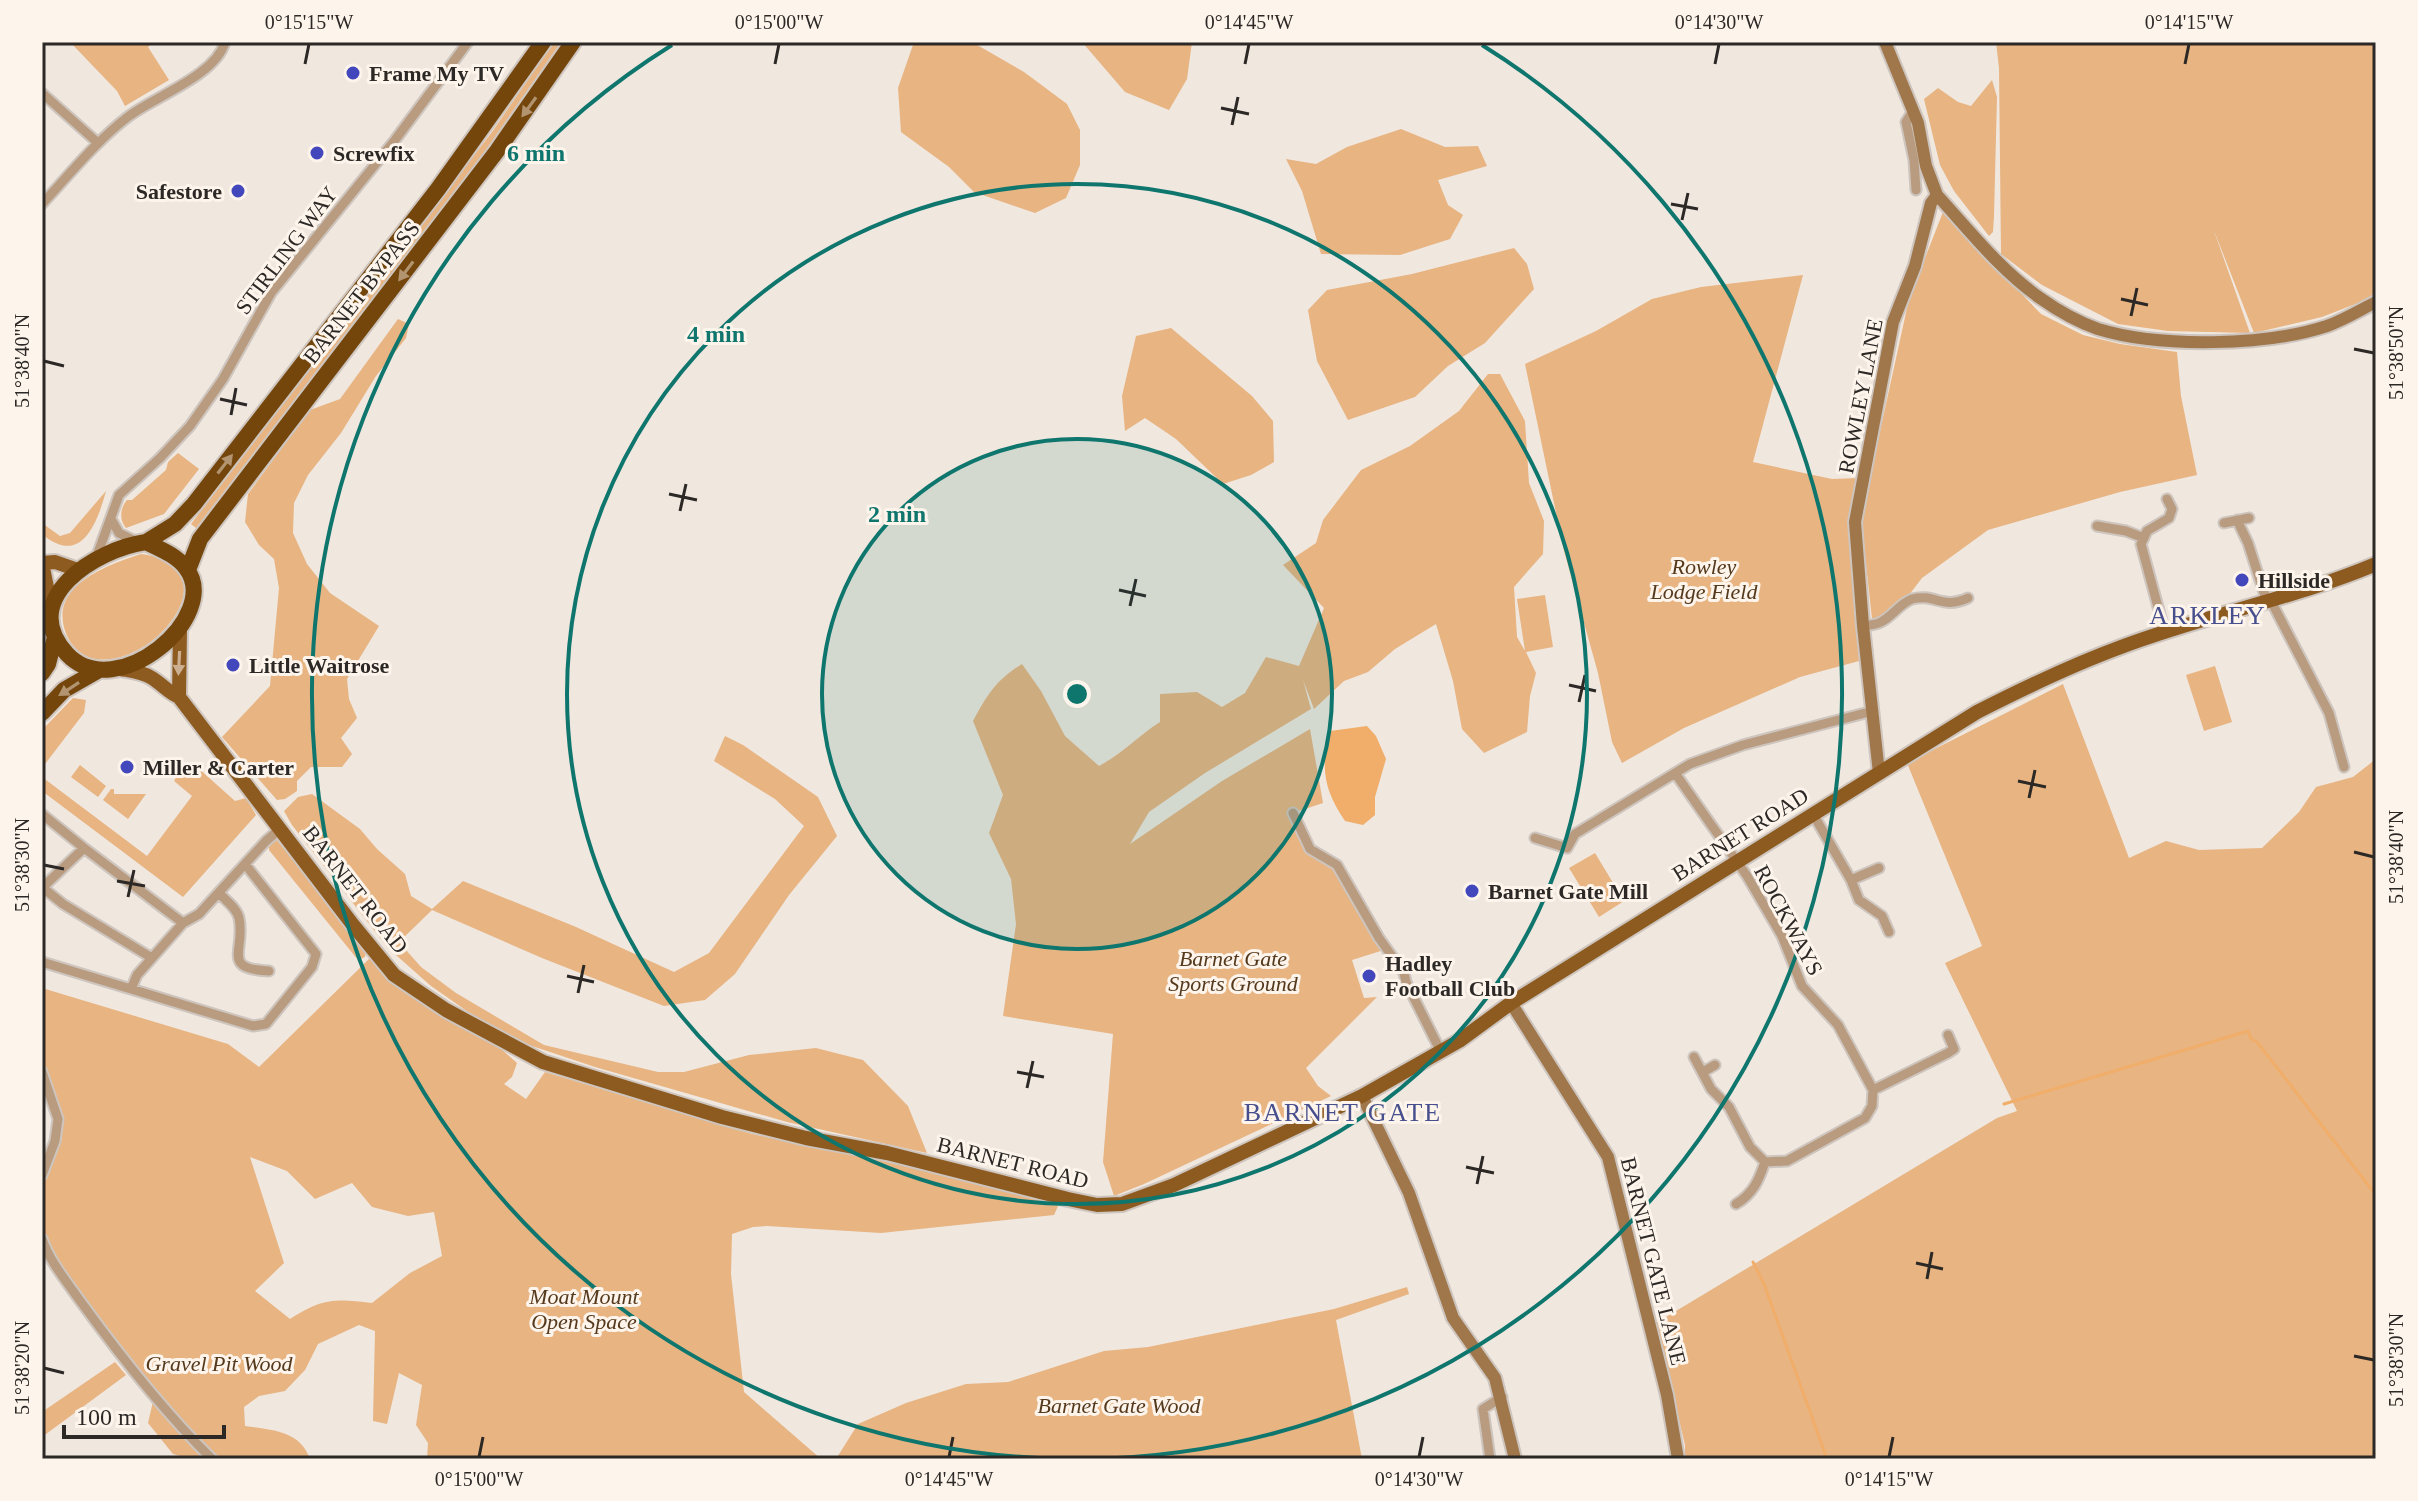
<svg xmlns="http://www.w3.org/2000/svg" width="2418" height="1501" viewBox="0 0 2418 1501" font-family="'Times New Roman',serif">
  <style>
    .green { fill: #e7b482; fill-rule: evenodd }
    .water { fill: #f0ae6a }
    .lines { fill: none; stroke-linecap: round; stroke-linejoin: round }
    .stream { stroke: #f0ae6a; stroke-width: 3 }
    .street-casing { stroke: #cdc5be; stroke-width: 13 }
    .secondary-casing { stroke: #cdc5be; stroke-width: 16 }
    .primary-casing { stroke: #cdc5be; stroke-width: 18 }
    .highway-casing { stroke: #cdc5be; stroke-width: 20 }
    .street { stroke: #b99c80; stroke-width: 9 }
    .secondary { stroke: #a0764b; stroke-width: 12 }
    .primary { stroke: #8d5a20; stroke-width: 14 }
    .highway { stroke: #74460c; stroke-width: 16 }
    .oneway { fill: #b29471 }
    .oneway2 { fill: #cbaf90 }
    .ticks { fill: none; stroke: #2c2825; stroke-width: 3 }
    .ring { fill: none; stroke: #0f766e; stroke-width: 4 }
    .poi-dot { fill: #4347bc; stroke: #fdf4ec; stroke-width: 3 }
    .labels { text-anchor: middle; stroke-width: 6; stroke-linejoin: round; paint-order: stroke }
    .poi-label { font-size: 22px; font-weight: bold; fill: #2c2825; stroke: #fdf4ec; text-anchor: start }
    .street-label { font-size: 22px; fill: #2c2825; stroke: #fdf4ec }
    .park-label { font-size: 22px; font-style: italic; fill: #55391c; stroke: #fdf4ec }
    .quarter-label { font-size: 26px; letter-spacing: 2px; fill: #474f8d; stroke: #fdf4ec }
    .centre { fill: #0f766e; stroke: #fdf4ec; stroke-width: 4 }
    .ring-label { font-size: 24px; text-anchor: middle; font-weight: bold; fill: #0f766e; stroke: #fdf4ec; stroke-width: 6; stroke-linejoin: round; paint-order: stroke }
    .neatline { fill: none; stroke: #2c2825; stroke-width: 3 }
    .ticks-label { font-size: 20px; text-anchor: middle; fill: #2c2825 }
  </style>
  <rect width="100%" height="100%" fill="#f0e7df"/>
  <path class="green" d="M70 42H154L148 47 169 80 125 106 117 91Z
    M554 42H561L476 164 196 528 191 524 492 132Z
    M914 42H972L1024 72 1067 104 1080 130V165L1066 198 1035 213 974 192 949 167 901 132 898 88Z
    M1082 42H1192L1187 79 1169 110 1125 92Z
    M1996 42H2376V296L2322 317 2254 333 2213 228 2250 333 2168 331 2118 324 2042 285 2001 254 1999 68Z
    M1992 80 1997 97 1994 216 1993 232 1989 236 1954 191 1940 165 1924 99 1938 88 1958 102 1971 106Z
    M1401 129 1445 147 1478 146 1487 166 1438 180 1448 205 1463 215 1450 239 1400 255 1321 254 1302 191 1286 159 1316 164 1347 147Z
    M1943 212 2041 314 2083 335 2120 344 2177 352 2181 396 2197 475 2120 492 1988 530 1922 578 1902 604 1879 620 1872 619 1862 527 1870 477 1909 299Z
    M1514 248 1527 264 1534 289 1485 343 1448 366 1415 397 1348 420 1317 361 1308 310 1327 290 1412 274Z
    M1803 275 1753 462 1832 479 1859 478 1850 528 1859 661 1800 677 1684 728 1622 763 1612 742 1598 673 1564 551 1525 364 1596 331 1652 299 1701 287Z
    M398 319 409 324 406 338 376 376 341 433 308 475 294 503 293 533 307 564 330 593 379 626 347 679 349 699 357 718 341 738 352 754 342 767H311L297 781V791L285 799 277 800 222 737 270 686 279 588 274 559 259 545 245 522 248 494 310 410 340 399Z
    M1171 328 1252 396 1273 421 1274 462 1251 475 1223 484 1176 439 1145 418 1125 431 1122 396 1136 336Z
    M1488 374H1500L1525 421 1529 483 1544 521 1543 554 1514 587 1517 637 1525 651 1517 599 1545 595 1553 647 1526 652 1536 673 1530 696 1527 732 1484 753 1462 729 1453 681 1436 624 1395 649 1368 672 1344 681 1314 709 1303 680 1311 709 1205 773 1149 812 1130 844 1222 781 1310 729 1323 803 1293 813 1310 849 1337 865 1387 949 1352 960 1364 998 1377 997 1306 1068 1318 1086 1331 1096 1144 1184 1114 1196 1103 1162 1113 1034 1003 1016 1016 924 1011 879 989 833 1003 795 973 721C987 695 996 680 1022 664L1041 691 1065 736 1099 766C1122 754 1138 736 1160 722V694L1197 692 1222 707 1245 693 1266 657 1299 666 1324 608 1283 565 1316 543 1323 520 1361 470 1410 446 1459 411Z
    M178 453 199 469 164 514 126 528C119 520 120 508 127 500H132L166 470 168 462Z
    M106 491C97 524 81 567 42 534V523L60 536 70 533Z
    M141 554C234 566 156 668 96 659 85 658 73 648 68 638 44 588 104 566 141 554Z
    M2215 666 2232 722 2204 731 2186 675Z
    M2063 684 2129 858 2166 841 2199 850 2262 848 2299 812 2316 787 2353 777 2376 759V1459H1685V1445L1656 1323 1997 1118 2017 1111 1945 963 1982 946 1907 763Z
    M73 698 86 700 84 713 42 768V730Z
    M725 736 743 745 818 797 837 836 789 895 735 974 705 1000 664 1006 542 958 432 910 399 942 421 967 456 993 544 1045 658 1072H684L749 1055 816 1048 863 1060 908 1106 927 1153 787 1122 595 1067 520 1042 484 1023 431 986 388 948 292 825 284 811 298 797 312 794 360 829 377 849 405 874 411 896 432 909 463 881 576 927 674 972 709 953 804 826 775 799 714 761Z
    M80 765 106 786 98 797 71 777Z
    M183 765 197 767 235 801 246 798 256 815 183 897 42 791V777L147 856 192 796 174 781Z
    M111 789H114V794H146L128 819 103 800Z
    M276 839 366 951 365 957 358 960 269 850V844Z
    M1595 853 1624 901 1599 917 1569 868Z
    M371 957 424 1004 500 1048 517 1063 512 1077 504 1084 526 1099 545 1072 752 1134 930 1171 1059 1204 1054 1215 881 1233 767 1226 753 1227 732 1234 731 1274 744 1392 821 1459H427L428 1443 416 1425 422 1385 399 1373 387 1424 373 1421 375 1331 359 1325 318 1344 305 1370 285 1391 259 1396 244 1407 245 1426C271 1430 300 1430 310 1459H190L173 1454 148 1423 154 1397 109 1340 42 1239V1175L58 1119 42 1072V988L228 1044 259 1067ZM250 1157 287 1171 315 1199 352 1183 372 1207 408 1216 434 1212 442 1256 410 1273 372 1303C334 1298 321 1299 290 1319L255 1291 284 1263Z
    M1407 1287 1409 1294 1336 1320 1362 1459H836L858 1424 906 1403 966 1384 1008 1382 1104 1351 1148 1347 1334 1309Z
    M115 1362 126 1375 42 1437V1412Z"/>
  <path class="water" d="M1367 726 1376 736 1386 759 1375 797V815L1363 825 1345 821C1324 790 1320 768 1330 731Z"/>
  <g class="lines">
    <path class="stream" d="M2004 1104 2248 1031 2251 1039 2257 1042 2376 1195
      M1753 1262 1764 1284 1827 1459"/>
    <g class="street-casing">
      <path id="street" d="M42 93 98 143
        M1913 111 1906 122 1914 160 1916 190
        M42 204C70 174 96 141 129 116 156 96 216 75 225 42
        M111 519 119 533 137 542
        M2237 520 2248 543 2267 602
        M2224 523 2249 518
        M2097 526 2126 531 2144 538
        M95 561 119 495 160 458 190 426 223 379 271 293 395 140 468 42
        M2271 601 2329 713 2344 767
        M1863 626C1868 625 1876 625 1881 622 1893 616 1899 604 1912 599 1935 593 1942 610 1968 598
        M2165 633 2141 544 2147 531 2169 518 2172 509 2167 499
        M1675 773 1747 876 1782 936 1802 986 1838 1025 1873 1090 1872 1106 1865 1118 1787 1161 1765 1162 1750 1147 1729 1107 1711 1089 1694 1057
        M1293 813 1310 849 1337 865 1379 938 1404 973 1406 982 1441 1052
        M42 814 84 848
        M1813 814 1851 880 1879 868
        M1535 838 1567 848 1575 834 1690 764 1743 745 1873 711
        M1851 880 1859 900 1882 916 1889 932
        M42 887 63 904 152 958
        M42 888 84 848 183 923
        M219 893C225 900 237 908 239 918 246 950 220 969 269 971
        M42 962 131 989 137 975 183 923 199 914 266 841 281 828
        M131 989 253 1026 266 1024 312 967 316 954 245 864
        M42 1072 58 1119 55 1141 42 1175
        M1703 1072 1715 1065
        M1873 1090 1948 1053 1954 1049 1948 1035
        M1736 1204C1753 1194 1759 1180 1765 1162
        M42 1239C50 1262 67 1282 81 1302 121 1357 163 1411 212 1459
        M1490 1459 1483 1409 1502 1397"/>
    </g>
    <g class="secondary-casing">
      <path id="secondary" d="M1937 195C1969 230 2000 270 2040 298 2057 310 2078 322 2098 329 2160 348 2266 346 2327 326 2344 320 2360 310 2376 302
        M1879 773 1863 626 1855 522 1893 322 1915 266 1931 203 1937 195 1926 166 1918 123 1885 42
        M1511 1003 1608 1157 1667 1395 1678 1459
        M1362 1096 1409 1193 1453 1318 1495 1378 1515 1459"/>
    </g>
    <g class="primary-casing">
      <path id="primary" d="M42 563 51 607
        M42 563 55 562 78 570
        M180 629 179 697 353 925 394 975 446 1010 543 1062 722 1117 806 1138 887 1153 1068 1199 1097 1205 1122 1204 1174 1185 1362 1096 1459 1041 1511 1003 1977 712C2024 688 2072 665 2121 647 2205 615 2293 599 2376 564
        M121 669C132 671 143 672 152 678 163 685 168 692 179 697"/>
    </g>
    <g class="highway-casing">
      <path id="highway" d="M146 542 175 524 194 504 438 189 543 42
        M146 542C160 549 176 555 186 568 223 616 116 706 67 654 16 599 96 549 146 542Z
        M188 570 200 539 497 151 573 42
        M42 673 48 664 55 637
        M42 713 64 690 99 670"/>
    </g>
    <use href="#street" class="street"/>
    <use href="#secondary" class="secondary"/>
    <use href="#primary" class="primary"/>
    <use href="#highway" class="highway"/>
  </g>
  <defs><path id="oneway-solid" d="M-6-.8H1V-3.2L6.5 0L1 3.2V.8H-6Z" transform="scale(2)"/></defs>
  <g class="oneway">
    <use href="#oneway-solid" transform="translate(529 107) rotate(126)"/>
    <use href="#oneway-solid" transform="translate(406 271) rotate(127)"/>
    <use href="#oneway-solid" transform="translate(225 464) rotate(-52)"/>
    <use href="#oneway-solid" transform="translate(69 689) rotate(147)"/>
  </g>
  <use class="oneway2" href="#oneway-solid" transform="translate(179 663) rotate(93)"/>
  <path class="ticks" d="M305 64 309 44M775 64 779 44M1245 64 1249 44M1715 64 1719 44M2185 64 2189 44M1221 108 1249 114M1232 125 1238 97M1671 204 1698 209M1682 220 1688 193M2121 299 2148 305M2131 316 2137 288M2354 349 2374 353M44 361 64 366M220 399 247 405M231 415 236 388M669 494 697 500M680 511 686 484M1119 590 1146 596M1130 606 1136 579M1569 685 1596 691M1579 702 1585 675M2018 781 2046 787M2029 798 2035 770M2354 852 2374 857M44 865 64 869M117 881 145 886M128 897 134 870M567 976 594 982M578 993 584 965M1017 1072 1044 1077M1027 1088 1033 1061M1466 1167 1494 1173M1477 1184 1483 1156M1916 1263 1943 1269M1927 1279 1932 1252M2354 1356 2374 1360M44 1368 64 1373M479 1457 483 1437M949 1457 953 1437M1419 1457 1423 1437M1889 1457 1893 1437"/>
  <circle cx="1077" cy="694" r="255" fill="#0f766e" fill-opacity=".12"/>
  <g class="ring">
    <circle cx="1077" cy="694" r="255"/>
    <circle cx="1077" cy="694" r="510"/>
    <path d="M1070 1459A765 765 0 0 1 672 45M1482 45A765 765 0 0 1 1084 1459"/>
  </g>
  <g class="poi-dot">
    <circle cx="353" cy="73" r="8"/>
    <circle cx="317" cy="153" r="8"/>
    <circle cx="238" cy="191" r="8"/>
    <circle cx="2242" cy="580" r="8"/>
    <circle cx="233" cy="665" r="8"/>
    <circle cx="127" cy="767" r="8"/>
    <circle cx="1472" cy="891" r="8"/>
    <circle cx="1369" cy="976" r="8"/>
  </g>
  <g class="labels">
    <g class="poi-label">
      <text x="369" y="81">Frame My TV</text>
      <text x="333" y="161">Screwfix</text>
      <text x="222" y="199" text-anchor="end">Safestore</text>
      <text x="2258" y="588">Hillside</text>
      <text x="249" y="673">Little Waitrose</text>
      <text x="143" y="775">Miller &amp; Carter</text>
      <text x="1488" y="899">Barnet Gate Mill</text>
      <text x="1385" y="971">Hadley<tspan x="1385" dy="25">Football Club</tspan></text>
    </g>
    <g class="street-label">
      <text transform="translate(286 250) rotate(-53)" y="8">STIRLING WAY</text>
      <text transform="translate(361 292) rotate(-52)" y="8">BARNET BYPASS</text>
      <text transform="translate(1860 396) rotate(-79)" y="8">ROWLEY LANE</text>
      <text transform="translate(1740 834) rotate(-32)" y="8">BARNET ROAD</text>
      <text transform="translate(356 889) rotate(52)" y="8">BARNET ROAD</text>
      <text transform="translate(1789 920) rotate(62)" y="8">ROCKWAYS</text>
      <text transform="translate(1013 1162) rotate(14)" y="8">BARNET ROAD</text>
      <text transform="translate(1654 1261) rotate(76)" y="8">BARNET GATE LANE</text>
    </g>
    <g class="park-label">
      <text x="1704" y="574">Rowley<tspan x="1704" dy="25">Lodge Field</tspan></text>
      <text x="1233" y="966">Barnet Gate<tspan x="1233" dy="25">Sports Ground</tspan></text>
      <text x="584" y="1304">Moat Mount<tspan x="584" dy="25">Open Space</tspan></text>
      <text x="219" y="1371">Gravel Pit Wood</text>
      <text x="1119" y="1413">Barnet Gate Wood</text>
    </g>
    <g class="quarter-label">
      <text x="2208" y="624">ARKLEY</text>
      <text x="1343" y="1121">BARNET GATE</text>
    </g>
  </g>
  <circle cx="1077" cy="694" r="12" class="centre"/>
  <g class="ring-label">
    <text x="536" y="161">6 min</text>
    <text x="716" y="342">4 min</text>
    <text x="897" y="522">2 min</text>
  </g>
  <rect width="2418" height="1501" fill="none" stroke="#fdf4ec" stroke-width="88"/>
  <path d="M64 1425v12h160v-12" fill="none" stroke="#2c2825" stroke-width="4"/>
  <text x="76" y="1425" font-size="24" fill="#2c2825" stroke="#fdf4ec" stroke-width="6" paint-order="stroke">100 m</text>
  <rect x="44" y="44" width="2330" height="1413" class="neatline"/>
  <g class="ticks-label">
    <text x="309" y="29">0°15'15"W</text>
    <text x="779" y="29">0°15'00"W</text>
    <text x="1249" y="29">0°14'45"W</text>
    <text x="1719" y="29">0°14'30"W</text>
    <text x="2189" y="29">0°14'15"W</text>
    <text transform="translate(2396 353) rotate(-90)" y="7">51°38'50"N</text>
    <text transform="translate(22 361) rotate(-90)" y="7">51°38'40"N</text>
    <text transform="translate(2396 857) rotate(-90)" y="7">51°38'40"N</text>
    <text transform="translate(22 865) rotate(-90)" y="7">51°38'30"N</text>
    <text transform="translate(2396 1360) rotate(-90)" y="7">51°38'30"N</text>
    <text transform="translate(22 1368) rotate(-90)" y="7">51°38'20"N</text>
    <text x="479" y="1486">0°15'00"W</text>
    <text x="949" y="1486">0°14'45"W</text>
    <text x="1419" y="1486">0°14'30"W</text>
    <text x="1889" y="1486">0°14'15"W</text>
  </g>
</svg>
